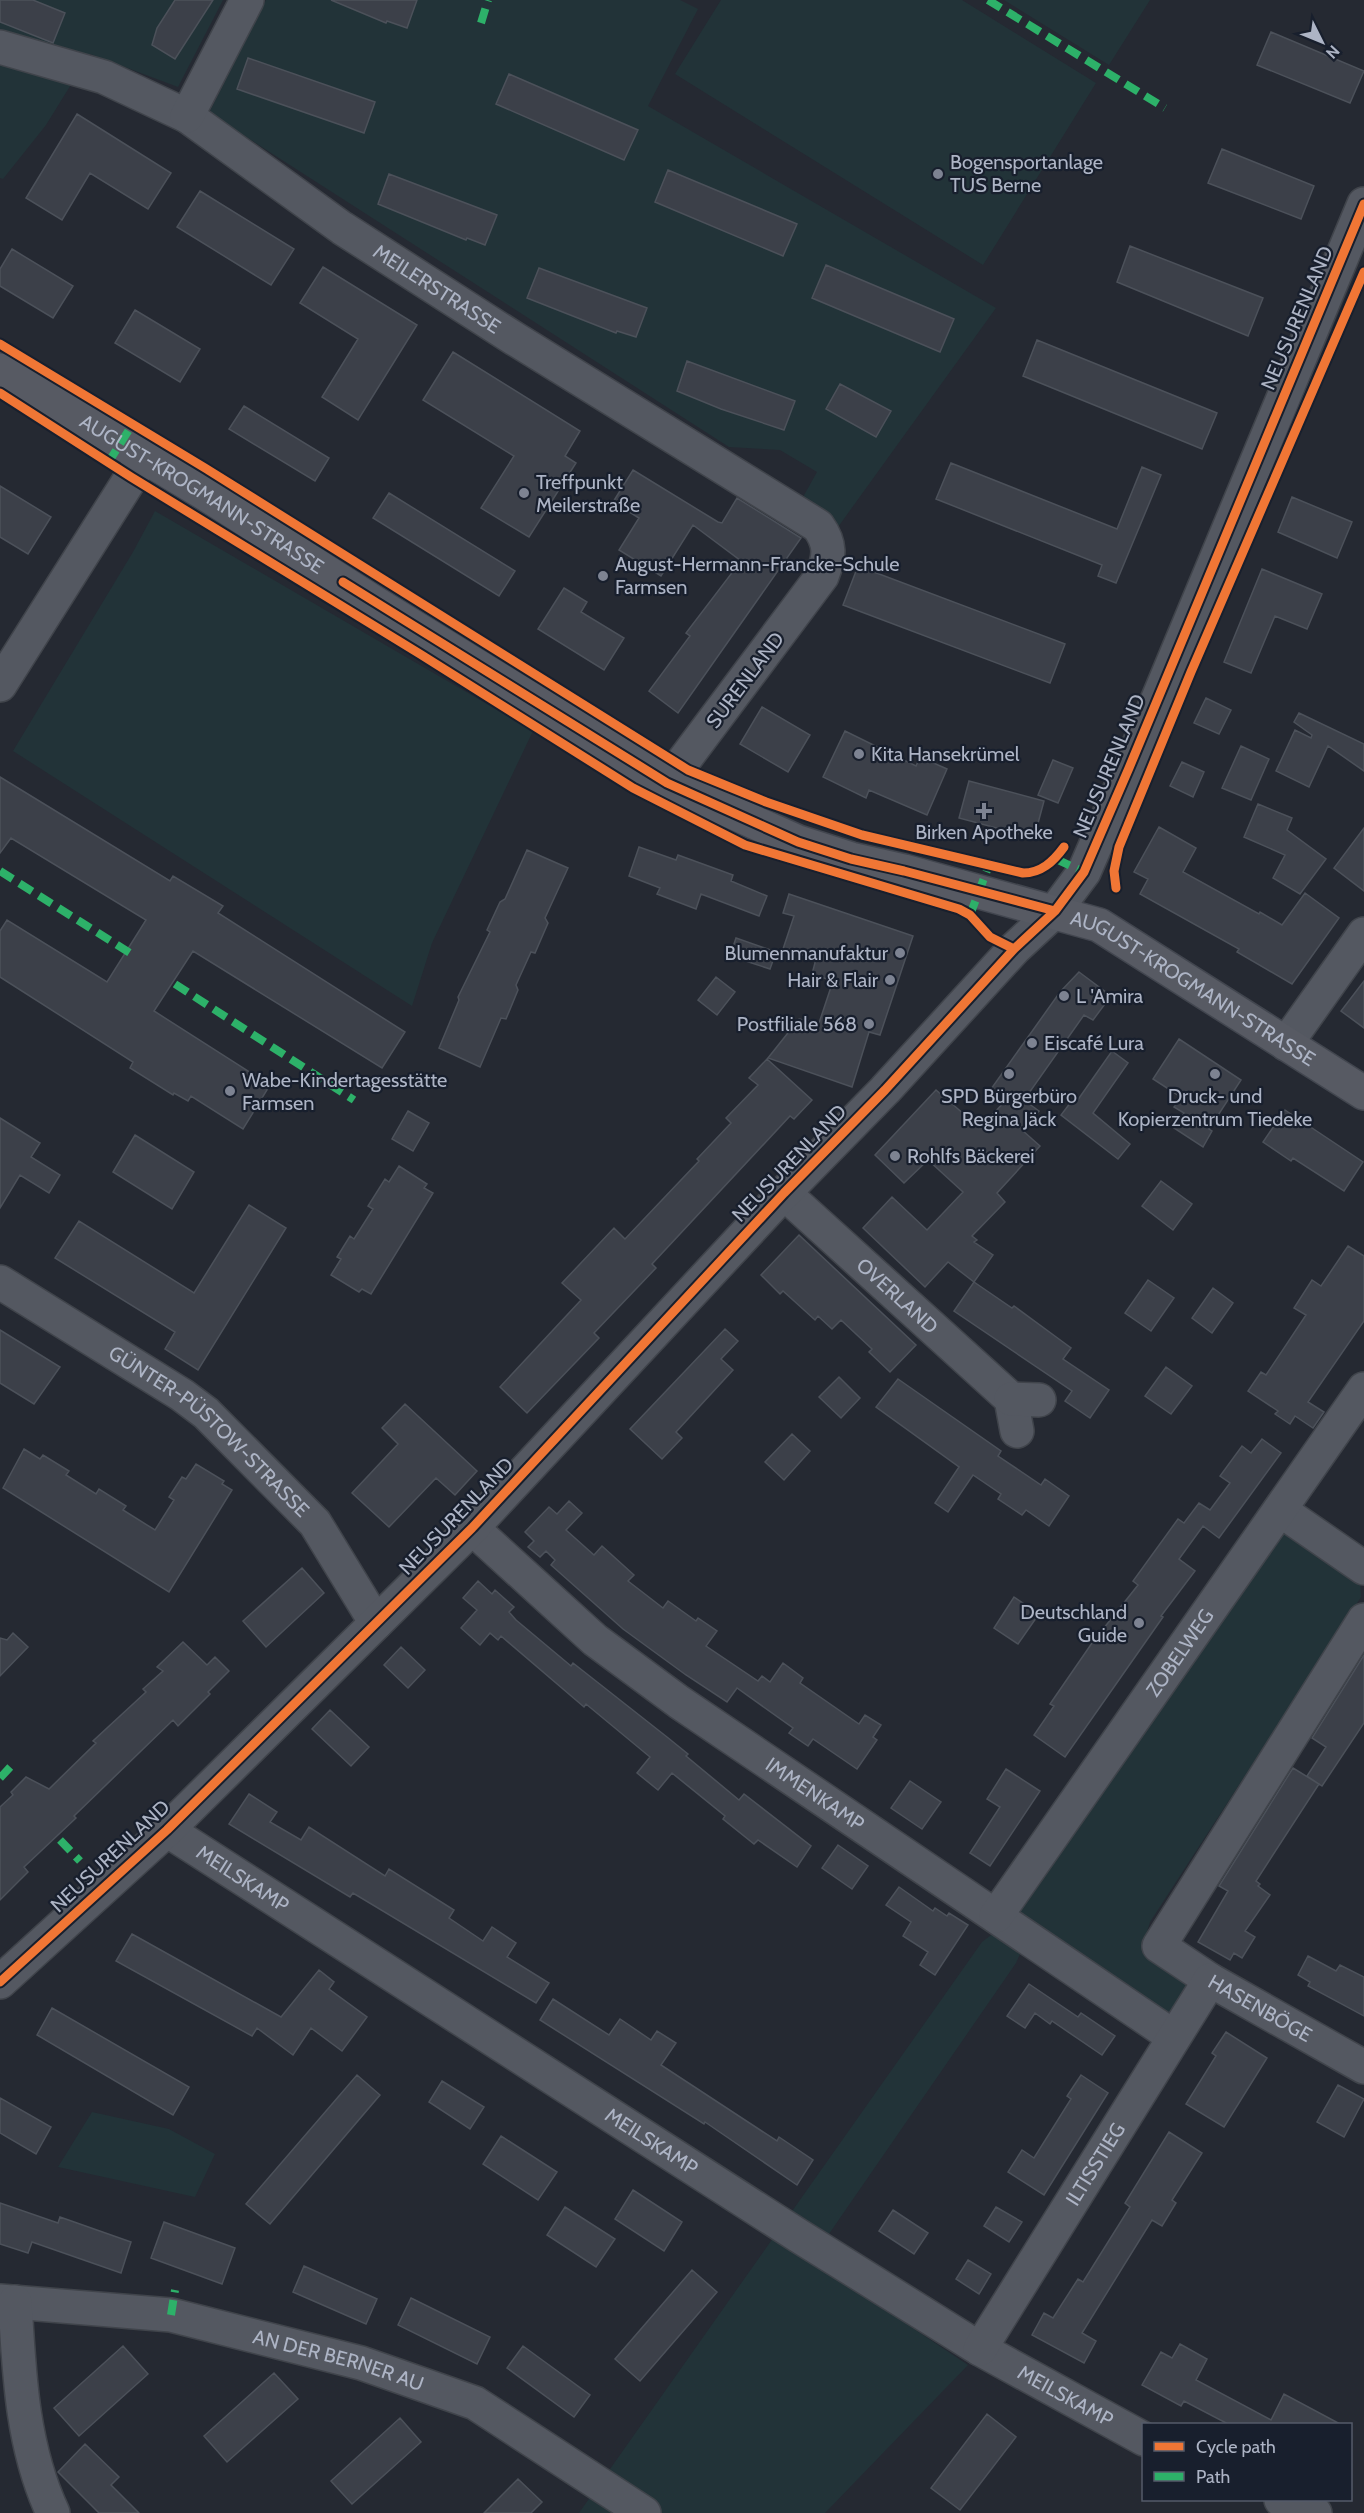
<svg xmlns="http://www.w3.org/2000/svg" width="1364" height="2513" viewBox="0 0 1364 2513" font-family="Cabin,sans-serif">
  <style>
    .green { fill: #223338 }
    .building { fill: #3c4049; stroke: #4c515a; stroke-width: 1.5 }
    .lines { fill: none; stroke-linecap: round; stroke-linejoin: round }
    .minor-casing { stroke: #40444b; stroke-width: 36 }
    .major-casing { stroke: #42464f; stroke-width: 36 }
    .minor { stroke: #545861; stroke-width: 33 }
    .major { stroke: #575a63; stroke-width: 33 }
    .quiet { stroke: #2db169; stroke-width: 8; stroke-dasharray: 15 8; stroke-linecap: butt }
    .cycleway-casing { stroke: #181f2d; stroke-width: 13 }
    .cycleway { stroke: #f07635; stroke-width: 9 }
    .poi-dot { fill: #7d8392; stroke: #181f2d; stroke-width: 2 }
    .labels { text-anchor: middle; stroke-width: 4.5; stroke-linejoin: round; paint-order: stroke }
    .poi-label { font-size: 20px; fill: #adb4c5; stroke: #181f2d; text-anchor: start }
    .street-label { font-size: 20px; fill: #adb4c5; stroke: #181f2d }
  </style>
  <rect width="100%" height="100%" fill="#252932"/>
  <path class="green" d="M0 0H223L178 87 90 54 46 125 3 179 0 178Z
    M266 0H680L698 9 648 106 996 308 833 534 798 506 817 472 780 450 729 447 209 113Z
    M721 0H962L1096 83 983 265 675 74Z
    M1004 0H1150L1109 65Z
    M155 511 533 731 432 943 412 1006 13 751 133 552Z
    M1283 1530 1360 1577 1361 1597 1150 1922 1145 1938 1193 1986 1169 2024 1028 1936 1016 1963 811 2260 968 2365 825 2513H579L982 1942 1011 1920Z
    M92 2112 169 2129 215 2154 195 2197 58 2167Z"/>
  <path class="building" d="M0 0H33L65 13 53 43 0 22Z
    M175 0H213L175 59 152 45 157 28Z
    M331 0H417L407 28 387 21 386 23Z
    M1271 32 1364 71 1350 103 1257 65Z
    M248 58 375 102 364 133 237 89Z
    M509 74 638 130 624 160 496 104Z
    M77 114 171 173 148 209 90 173 62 220 26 198Z
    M1222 149 1314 186 1301 219 1208 183Z
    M668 170 797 224 783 256 655 202Z
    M389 174 497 215 485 245 467 238 466 240 378 204Z
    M200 191 294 249 271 285 177 227Z
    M1130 246 1263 298 1248 336 1117 282Z
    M12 249 73 286 53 318 0 286V269Z
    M826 265 954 319 940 352 812 298Z
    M323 267 417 325 358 420 322 397 358 339 300 303Z
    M539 268 647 308 636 337 617 331 616 333 527 298Z
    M135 310 200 349 180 382 115 343Z
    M1037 340 1217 413 1202 449 1023 376Z
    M453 352 580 431 565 456 576 463 529 537 481 508 514 456 423 400Z
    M687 361 795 401 784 430 721 409 677 391Z
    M840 384 891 411 876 437 826 409Z
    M244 406 329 458 315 481 229 429Z
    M951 463 1117 529 1142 467 1161 475 1116 583 1098 576 1102 565 936 499Z
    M633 470 718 522 722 523 737 498 801 538 678 713 649 691 690 636 686 633 741 561 693 525 661 576 619 550 639 518 613 502Z
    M0 486 51 517 28 554 0 537Z
    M389 493 515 571 499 596 373 518Z
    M1292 497 1352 522 1337 558 1278 532Z
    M858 566 1065 644 1050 683 843 605Z
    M1262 569 1322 594 1307 629 1275 616 1251 673 1224 662Z
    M564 588 587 602 581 612 624 638 604 670 538 629Z
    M1206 698 1231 710 1219 734 1194 723Z
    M762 707 810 735 788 772 740 744Z
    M1299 713 1364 744V771L1328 746 1309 787 1276 771 1295 730 1311 738 1312 735 1294 722Z
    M845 731 916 766 920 757 947 769 927 815 869 790 866 798 823 777Z
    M1241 746 1269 759 1251 800 1222 788Z
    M1053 760 1073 768 1058 803 1038 795Z
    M1182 762 1204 772 1193 797 1170 786Z
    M0 777 170 881 173 876 223 906 218 913 405 1032 382 1068 193 951 154 1011 270 1085 243 1129 191 1096 188 1101 174 1093 173 1095 130 1068 133 1062 0 977V931L7 920 107 982 146 920 11 838 0 853Z
    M969 781 1044 801 1034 838 959 818Z
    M1258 804 1292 818 1287 830 1326 859 1300 894 1273 878 1285 855 1244 837Z
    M1159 827 1196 848 1183 872 1259 914 1260 912 1282 925 1305 893 1339 918 1292 984 1237 952 1239 949 1140 894 1148 879 1134 872Z
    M1364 828V891L1334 868Z
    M639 847 676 860 678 855 733 875 731 881 767 896 759 916 701 894 696 909 657 894 660 888 629 876Z
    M527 850 568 868 545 918 548 923 535 953 531 952 516 985 518 990 506 1019 501 1018 480 1067 439 1048 459 1000 458 997 490 932 487 930 500 902 505 899Z
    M789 894 913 936 880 1035 869 1032 852 1087 768 1058 799 1019 819 1023 833 981 812 974 816 959 783 949 794 916 783 913Z
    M736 938 776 952 770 969 730 956Z
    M1079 972 1111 996 1093 1020 1084 1015 1024 1100 1039 1111 1022 1130 1040 1146 997 1193 1005 1202 972 1236 977 1240 974 1242 993 1255 974 1282 948 1262 925 1287 863 1228 892 1197 927 1230 963 1192 928 1160 904 1183 875 1155 936 1090 980 1128 1006 1100 991 1089 1060 992Z
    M716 977 735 992 717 1015 698 1000Z
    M1364 981V1028L1341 1011Z
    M1179 1039 1241 1080 1209 1129 1212 1131 1203 1147 1174 1128 1184 1113 1174 1107 1181 1097 1153 1079Z
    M1112 1051 1128 1063 1093 1113 1130 1144 1118 1159 1061 1115 1074 1098 1077 1101Z
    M767 1059 812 1100 794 1119 790 1116 652 1264 656 1268 594 1333 599 1338 527 1413 500 1387 581 1300 562 1283 614 1228 625 1239 699 1161 697 1159 731 1123 726 1118 758 1085 749 1078Z
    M1285 1110 1363 1162 1344 1191 1293 1158 1291 1161 1263 1142Z
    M408 1111 429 1123 413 1151 392 1139Z
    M0 1118 40 1143 31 1157 60 1175 49 1193 20 1175 0 1208Z
    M135 1135 194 1172 172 1209 113 1172Z
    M399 1166 427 1184 424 1188 433 1193 371 1294 362 1289 359 1292 331 1275 341 1259 337 1257 350 1236 354 1239 373 1209 368 1206 385 1179 389 1182Z
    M1161 1181 1192 1204 1173 1230 1142 1206Z
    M249 1205 286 1228 198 1370 165 1349 175 1332 55 1258 79 1221 194 1293Z
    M799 1235 916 1345 890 1372 869 1352 872 1349 841 1320 832 1329 818 1316 815 1320 783 1291 780 1294 761 1275Z
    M1348 1246 1364 1256V1321L1308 1402 1324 1412 1313 1428 1295 1416 1290 1424 1275 1414 1278 1411 1248 1391 1261 1372 1266 1375 1306 1315 1294 1308 1312 1280 1321 1286Z
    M1148 1280 1174 1298 1151 1331 1125 1313Z
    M974 1282 1012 1308 1014 1306 1063 1342 1071 1348 1063 1359 1109 1390 1090 1418 1065 1401 1072 1391 954 1311Z
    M1213 1288 1233 1303 1212 1333 1192 1318Z
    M725 1329 738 1341 721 1359 733 1370 676 1432 682 1438 662 1459 630 1429Z
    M0 1330 60 1367 34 1404 0 1383Z
    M1166 1367 1192 1386 1171 1414 1145 1396Z
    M839 1377 860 1398 841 1418 819 1397Z
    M898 1379 1001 1451 998 1456 1041 1485 1045 1479 1069 1496 1049 1526 1026 1510 1022 1515 998 1499 1001 1494 973 1475 948 1512 935 1503 959 1467 876 1407Z
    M405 1404 477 1471 455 1495 436 1478 389 1527 352 1493 398 1444 382 1428Z
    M792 1434 810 1451 784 1480 765 1462Z
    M1262 1439 1281 1453 1219 1538 1203 1526 1179 1559 1195 1571 1161 1616 1163 1617 1065 1757 1034 1735 1054 1706 1050 1704 1092 1643 1138 1585 1133 1581 1178 1519 1184 1523 1199 1503 1210 1510 1230 1483 1220 1476 1242 1446 1251 1453Z
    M24 1449 40 1459 43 1455 69 1471 66 1475 96 1494 99 1489 126 1506 123 1510 155 1530 174 1500 169 1497 182 1477 186 1479 196 1464 224 1481 222 1484 232 1490 169 1592 3 1488Z
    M569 1501 582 1513 566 1530 594 1555 602 1546 634 1575 628 1581 663 1608 668 1601 696 1621 698 1618 717 1631 706 1646 758 1681 762 1676 770 1682 783 1663 803 1678 800 1683 859 1724 865 1715 881 1725 873 1737 877 1740 857 1769 813 1739 808 1746 789 1733 793 1728 737 1688 727 1702 686 1675 623 1629 551 1565 555 1560 546 1551 540 1557 528 1547 534 1541 525 1532 549 1507 557 1514Z
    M302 1568 324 1593 266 1647 243 1621Z
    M478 1581 492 1594 495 1590 514 1607 509 1612 516 1620 571 1666 573 1663 667 1737 688 1754 686 1756 739 1800 744 1794 811 1846 797 1867 758 1840 754 1844 723 1819 725 1816 672 1773 658 1790 637 1773 650 1757 586 1704 584 1707 501 1636 498 1640 490 1633 480 1645 461 1628 477 1610 463 1598Z
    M1014 1597 1039 1614 1018 1644 994 1628Z
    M13 1633 28 1647 0 1676V1638L7 1640Z
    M183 1642 207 1665 215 1657 229 1671 208 1692 210 1694 178 1726 173 1720 74 1816 76 1818 24 1867 28 1872 0 1900V1807L13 1795 11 1792 26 1777 49 1789 96 1743 93 1741 146 1692 143 1689 163 1671 157 1667Z
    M401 1647 425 1670 408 1688 384 1665Z
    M1364 1655V1723L1322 1786 1307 1776 1326 1747 1312 1738Z
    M330 1710 369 1747 351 1766 312 1729Z
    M1293 1768 1319 1784 1256 1881 1260 1884 1258 1886 1270 1895 1245 1931 1255 1937 1242 1958 1234 1953 1230 1960 1198 1942 1228 1891 1219 1886Z
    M1006 1769 1040 1791 990 1866 970 1853 1000 1807 987 1799Z
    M910 1781 941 1802 922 1829 891 1808Z
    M249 1794 277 1812 270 1822 301 1840 309 1827 385 1876 389 1869 454 1910 449 1918 483 1941 492 1927 516 1943 507 1957 549 1983 536 2003 353 1893 350 1897 229 1824Z
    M838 1845 868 1866 852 1889 822 1868Z
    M899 1887 933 1911 935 1908 947 1916 949 1913 968 1925 935 1975 920 1965 928 1952 903 1936 911 1922 886 1905Z
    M132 1934 281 2017 319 1970 334 1982 329 1989 367 2017 342 2051 311 2028 293 2055 257 2028 252 2036 116 1961Z
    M1308 1956 1336 1971 1340 1965 1364 1977V2016L1308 1986 1310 1982 1298 1975Z
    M1029 1984 1078 2017 1081 2013 1115 2036 1102 2055 1052 2021 1050 2024 1035 2013 1025 2028 1007 2016Z
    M553 1999 609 2035 620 2019 651 2040 657 2031 676 2043 661 2065 777 2141 779 2137 813 2160 797 2185 705 2122 704 2124 540 2020Z
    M52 2008 189 2087 173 2115 37 2035Z
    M1226 2032 1267 2058 1224 2127 1186 2104 1216 2056 1212 2053Z
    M357 2075 380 2095 270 2224 246 2204Z
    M1081 2075 1108 2093 1044 2195 1008 2172 1022 2150 1034 2158 1071 2099 1067 2096Z
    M442 2081 484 2107 470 2129 429 2102Z
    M1338 2085 1364 2099 1344 2137 1317 2122Z
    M0 2098 51 2127 36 2154 0 2133Z
    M1169 2132 1202 2153 1172 2200 1176 2203 1162 2226 1152 2220 1082 2333 1096 2341 1084 2363 1032 2335 1044 2313 1053 2318 1078 2279 1083 2282 1130 2207 1125 2203Z
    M501 2136 557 2172 538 2200 483 2164Z
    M633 2190 682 2222 664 2251 615 2219Z
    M0 2203 58 2223 60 2217 131 2242 121 2273 32 2242 28 2253 0 2244Z
    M565 2207 615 2239 596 2267 547 2235Z
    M996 2207 1022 2222 1009 2242 984 2226Z
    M893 2210 928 2233 914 2254 879 2231Z
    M164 2222 235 2248 222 2284 151 2258Z
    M968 2260 991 2274 979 2294 956 2279Z
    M304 2266 377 2299 366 2324 293 2292Z
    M692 2270 717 2292 640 2381 615 2359Z
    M411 2298 490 2337 477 2364 398 2325Z
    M1180 2344 1207 2359 1196 2380 1271 2420 1284 2394 1340 2424H1228L1184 2401 1181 2406 1142 2385 1161 2352 1172 2358Z
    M123 2346 148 2374 79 2436 54 2408Z
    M523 2346 590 2395 574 2417 507 2368Z
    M274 2373 298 2399 227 2462 204 2436Z
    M987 2414 1016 2437 960 2510 931 2488Z
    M400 2418 421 2442 352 2504 331 2481Z
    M85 2444 119 2477 111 2485 139 2513H99L58 2472Z
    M518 2479 542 2502 531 2513H484Z"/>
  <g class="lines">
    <g class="minor-casing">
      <g id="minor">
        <path id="s1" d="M0 47 104 77 187 116 342 228 515 339 818 526C831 544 830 556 822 576L667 783"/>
        <path d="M187 116 247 0"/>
        <path d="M0 685 144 457"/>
        <path d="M1286 1044 1364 934"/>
        <path id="s2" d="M784 1193 1011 1399 1017 1431"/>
        <path id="s3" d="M0 1282 182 1395 206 1413 315 1523 376 1623"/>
        <path d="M1011 1399 1039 1400"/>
        <path d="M1280 1510 1364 1568"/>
        <path id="s4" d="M472 1528 595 1640 679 1702 1174 2037"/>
        <path id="s5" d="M1364 1620 1159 1946 1210 1980 1364 2067"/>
        <path id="s6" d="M167 1830 799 2236 980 2349 1144 2439"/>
        <path id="s7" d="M996 1916 1364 1389"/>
        <path d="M0 1982 167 1830 472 1528 784 1193 885 1090 1014 949 1055 911 1084 872 1129 768 1364 204"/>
        <path id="s8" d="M0 2301 171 2315 361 2363 475 2403 644 2513"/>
        <path d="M15 2302C19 2374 22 2447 53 2513"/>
        <path id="s9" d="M980 2349 1210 1980"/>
        <path d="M1281 2500 1315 2513"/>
      </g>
    </g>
    <g class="major-casing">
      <g id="major">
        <path id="s10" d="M0 370 204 493 375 603 667 783 798 842 851 859 904 871 1099 925 1364 1093"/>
      </g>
    </g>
    <use href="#minor" class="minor"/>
    <use href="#major" class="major"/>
    <path class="quiet" d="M988 0 1165 108
      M481 23 488 0
      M108 463 132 425
      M1056 859 1084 872
      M0 871 130 953
      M970 915 989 865
      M175 984 354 1100
      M0 1778 14 1763
      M60 1840 80 1861
      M171 2315 175 2290"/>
    <g class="cycleway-casing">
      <path id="cycleway" d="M0 344 205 468 688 770 766 802 862 835 1023 873C1041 873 1053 862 1064 847
        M0 393 131 477 420 654 633 788 745 845 959 909 970 915 990 937 1014 949
        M343 582 667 783 798 842 851 859 904 871 1055 911
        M1116 888 1114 871 1119 847 1191 672 1364 272
        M0 1982 167 1830 472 1528 784 1193 885 1090 1014 949 1055 911 1084 872 1129 768 1364 204"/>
    </g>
    <use href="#cycleway" class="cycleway"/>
  </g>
  <g class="poi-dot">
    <circle cx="938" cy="174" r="6"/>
    <circle cx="524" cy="493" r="6"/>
    <circle cx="603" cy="576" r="6"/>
    <circle cx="859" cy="754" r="6"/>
    <path d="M981 802h6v6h6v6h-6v6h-6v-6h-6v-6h6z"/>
    <circle cx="900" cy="953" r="6"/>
    <circle cx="890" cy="980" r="6"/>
    <circle cx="1064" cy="996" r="6"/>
    <circle cx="869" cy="1024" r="6"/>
    <circle cx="1032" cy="1043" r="6"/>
    <circle cx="1009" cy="1074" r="6"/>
    <circle cx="1215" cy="1074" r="6"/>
    <circle cx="230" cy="1091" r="6"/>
    <circle cx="895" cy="1156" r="6"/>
    <circle cx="1139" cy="1623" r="6"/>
  </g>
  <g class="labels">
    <g class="poi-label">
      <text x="950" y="169">Bogensportanlage<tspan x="950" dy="23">TUS Berne</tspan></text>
      <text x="536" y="489">Treffpunkt<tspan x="536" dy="23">Meilerstraße</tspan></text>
      <text x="615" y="571">August-Hermann-Francke-Schule<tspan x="615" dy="23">Farmsen</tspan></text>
      <text x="871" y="761">Kita Hansekrümel</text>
      <text x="984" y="839" text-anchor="middle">Birken Apotheke</text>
      <text x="888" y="960" text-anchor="end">Blumenmanufaktur</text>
      <text x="878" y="987" text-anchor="end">Hair &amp; Flair</text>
      <text x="1076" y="1003">L 'Amira</text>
      <text x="857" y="1031" text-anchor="end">Postfiliale 568</text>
      <text x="1044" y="1050">Eiscafé Lura</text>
      <text x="242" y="1087">Wabe-Kindertagesstätte<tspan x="242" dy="23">Farmsen</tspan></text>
      <text x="1009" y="1103" text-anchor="middle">SPD Bürgerbüro<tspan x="1009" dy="23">Regina Jäck</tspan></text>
      <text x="1215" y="1103" text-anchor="middle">Druck- und<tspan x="1215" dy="23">Kopierzentrum Tiedeke</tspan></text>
      <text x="907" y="1163">Rohlfs Bäckerei</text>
      <text x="1127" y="1619" text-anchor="end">Deutschland<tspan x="1127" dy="23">Guide</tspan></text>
    </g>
    <g class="street-label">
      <text dy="7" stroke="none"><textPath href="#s1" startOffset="504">MEILERSTRASSE</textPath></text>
      <text transform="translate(1297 318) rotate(-67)" y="7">NEUSURENLAND</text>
      <text dy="7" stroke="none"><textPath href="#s10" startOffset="237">AUGUST-KROGMANN-STRASSE</textPath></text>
      <text transform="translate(745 680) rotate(-53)" y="7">SURENLAND</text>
      <text transform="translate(1109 766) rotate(-67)" y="7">NEUSURENLAND</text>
      <text dy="7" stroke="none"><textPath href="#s10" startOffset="1353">AUGUST-KROGMANN-STRASSE</textPath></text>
      <text transform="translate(789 1163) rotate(-46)" y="7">NEUSURENLAND</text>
      <text dy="7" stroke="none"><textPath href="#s2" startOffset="153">OVERLAND</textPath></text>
      <text dy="7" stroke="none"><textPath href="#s3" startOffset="258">GÜNTER-PÜSTOW-STRASSE</textPath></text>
      <text transform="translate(456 1516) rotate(-46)" y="7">NEUSURENLAND</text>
      <text dy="7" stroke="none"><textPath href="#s7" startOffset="321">ZOBELWEG</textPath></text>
      <text dy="7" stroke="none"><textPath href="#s4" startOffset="435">IMMENKAMP</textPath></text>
      <text transform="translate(110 1856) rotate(-43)" y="7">NEUSURENLAND</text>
      <text dy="7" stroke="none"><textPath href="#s6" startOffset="90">MEILSKAMP</textPath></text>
      <text dy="7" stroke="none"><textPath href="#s5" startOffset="504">HASENBÖGE</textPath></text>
      <text dy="7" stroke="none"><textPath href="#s6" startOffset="576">MEILSKAMP</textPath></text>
      <text dy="7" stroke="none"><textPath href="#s9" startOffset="218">ILTISSTIEG</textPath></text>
      <text dy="7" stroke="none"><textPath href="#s8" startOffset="345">AN DER BERNER AU</textPath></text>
      <text dy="7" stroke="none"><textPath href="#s6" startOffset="1062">MEILSKAMP</textPath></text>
    </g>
  </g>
  <rect x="1142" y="2423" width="210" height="78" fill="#181f2d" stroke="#545b6a" stroke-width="1.5"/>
  <rect x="1154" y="2442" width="30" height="9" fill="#f07635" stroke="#545b6a" stroke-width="1.5"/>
  <text x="1196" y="2453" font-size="18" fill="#adb4c5">Cycle path</text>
  <rect x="1154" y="2472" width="30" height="9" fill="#2db169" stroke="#545b6a" stroke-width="1.5"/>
  <text x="1196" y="2483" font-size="18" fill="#adb4c5">Path</text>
  <g transform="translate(1322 42) rotate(133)" stroke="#181f2d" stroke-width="4.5" paint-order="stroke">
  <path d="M0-4.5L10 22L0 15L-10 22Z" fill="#adb4c5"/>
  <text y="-9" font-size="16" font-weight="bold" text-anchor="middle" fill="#adb4c5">N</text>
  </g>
</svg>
